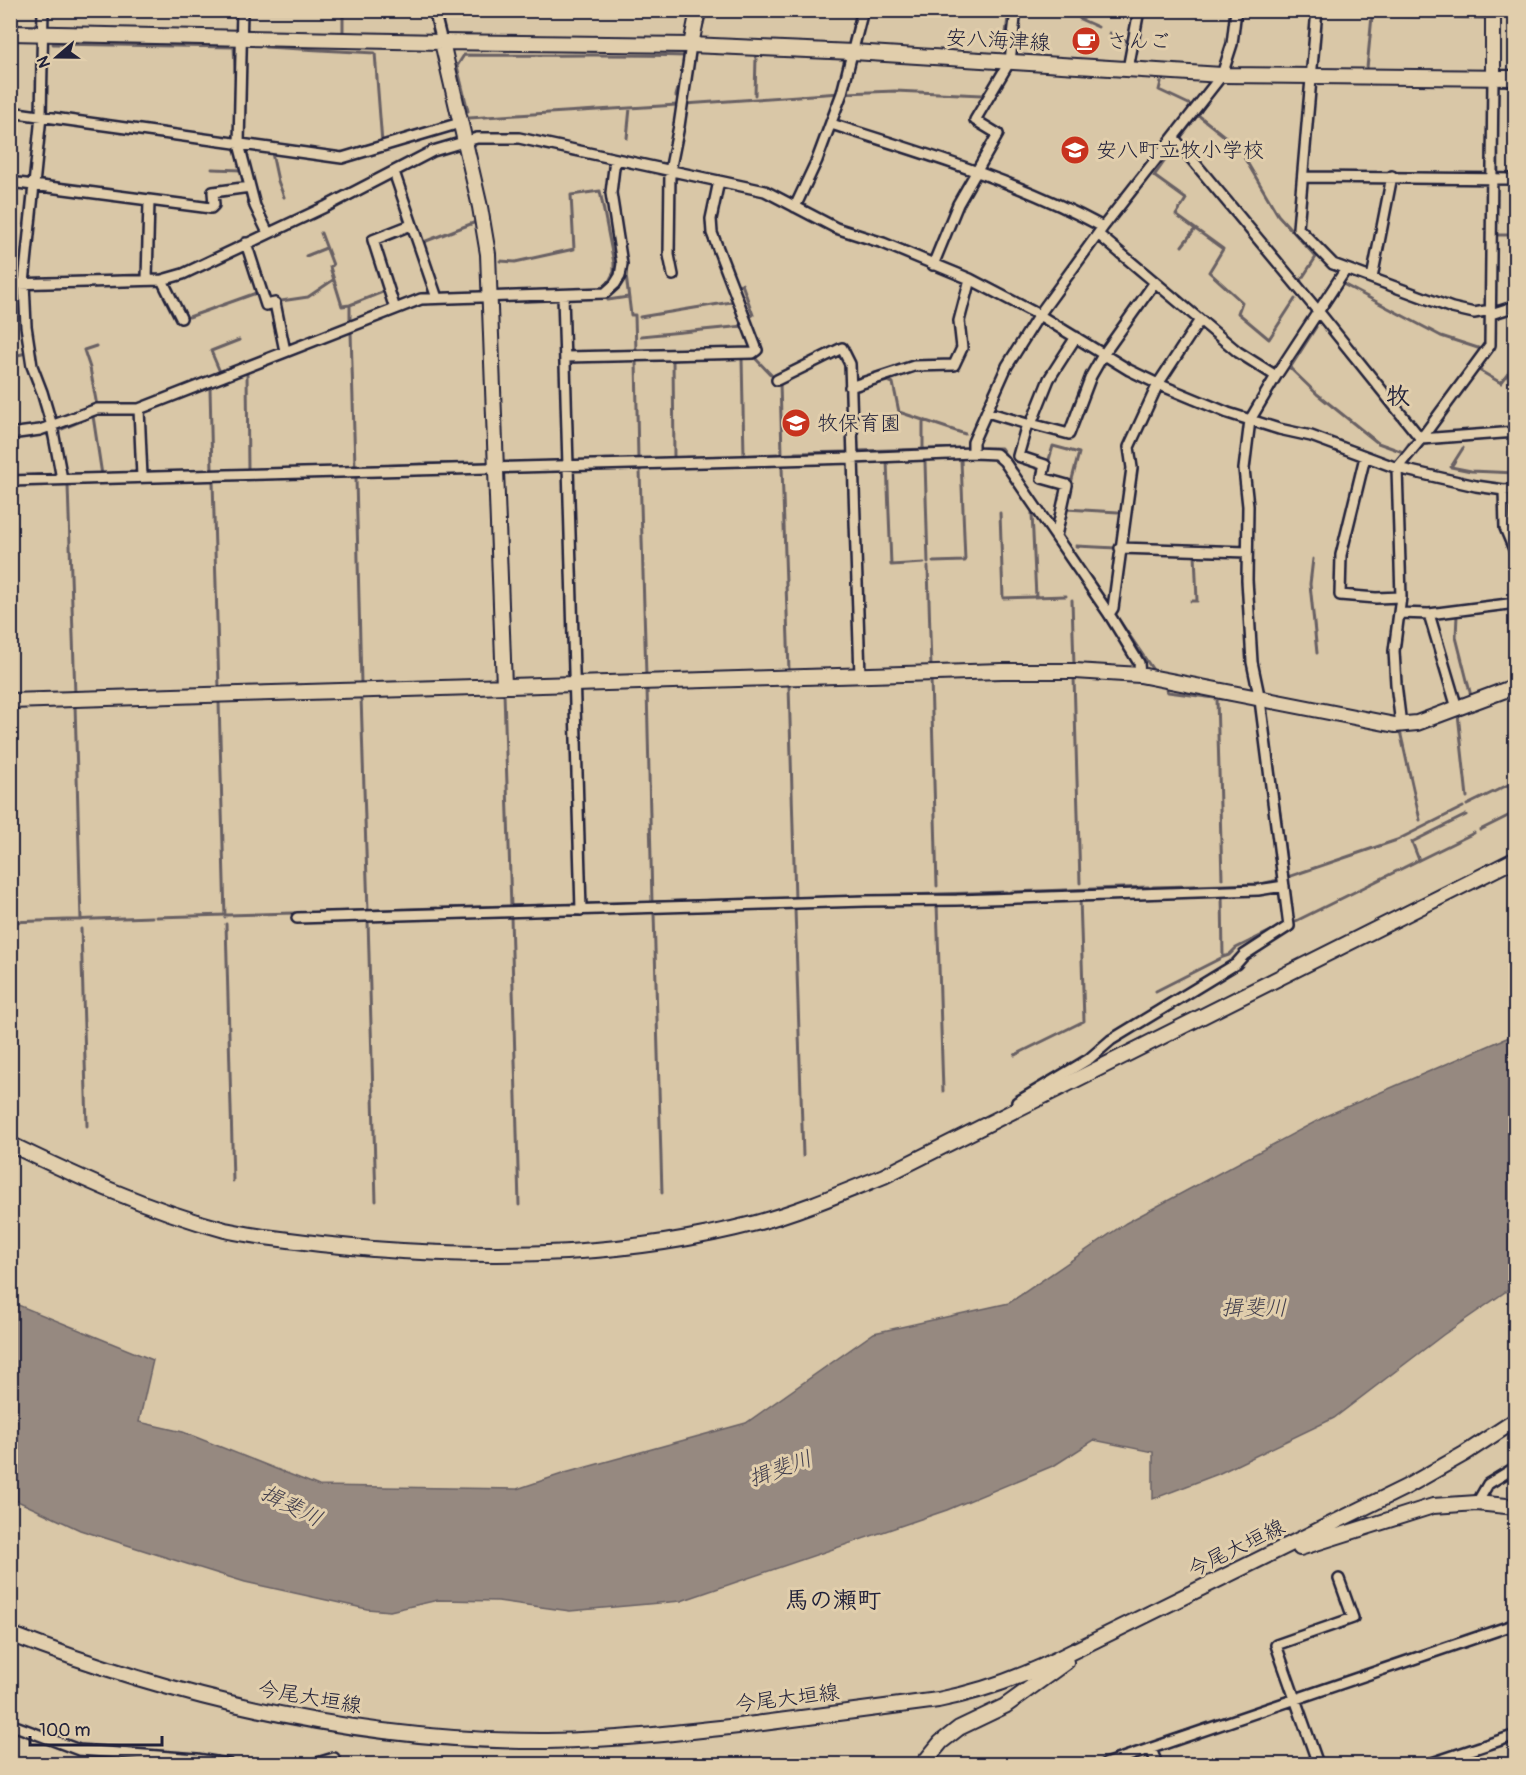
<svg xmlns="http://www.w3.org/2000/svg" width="1526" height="1775" viewBox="0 0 1526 1775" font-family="Pangolin,'Klee One',sans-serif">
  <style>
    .water { fill: #968980; stroke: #686064; stroke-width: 1.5 }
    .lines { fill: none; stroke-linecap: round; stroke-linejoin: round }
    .stream { stroke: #686064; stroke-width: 3 }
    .street-casing { stroke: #22223b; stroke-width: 14 }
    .secondary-casing { stroke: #22223b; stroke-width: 18 }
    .street { stroke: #e1ceac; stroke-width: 9 }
    .secondary { stroke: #e1ceac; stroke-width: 14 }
    .labels { text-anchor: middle; stroke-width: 6; stroke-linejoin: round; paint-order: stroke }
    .street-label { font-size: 21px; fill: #22223b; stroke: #e1ceac }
    .poi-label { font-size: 21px; fill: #22223b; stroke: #e1ceac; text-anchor: start }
    .water-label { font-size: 22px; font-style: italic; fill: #3f3c4c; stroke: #e1ceac }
    .quarter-label { font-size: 24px; font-weight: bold; fill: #22223b; stroke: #e1ceac }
  </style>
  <rect width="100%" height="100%" fill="#d9c7a7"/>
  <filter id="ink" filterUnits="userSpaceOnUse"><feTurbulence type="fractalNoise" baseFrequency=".0167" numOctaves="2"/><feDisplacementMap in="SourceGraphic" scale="12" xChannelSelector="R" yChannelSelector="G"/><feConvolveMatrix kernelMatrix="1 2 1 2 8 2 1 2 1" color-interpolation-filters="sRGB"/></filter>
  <g filter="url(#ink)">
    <path class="water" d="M1515 1032V1285L1443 1335 1334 1418 1218 1474 1153 1499V1452L1094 1440 1055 1465 947 1510 681 1601 570 1611 498 1601 438 1600 390 1611 367 1609 245 1582 187 1564 80 1530 11 1498V1302L153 1360 139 1422 183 1432 319 1486 517 1489 565 1473 746 1423 874 1333 1009 1303 1126 1223 1328 1115 1509 1037Z"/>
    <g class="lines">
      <path class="stream" d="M1083 10 1080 19 1098 27
        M1268 10 1314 14
        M10 25 34 26 38 21V10
        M701 31 707 10
        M343 33V10
        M1110 33 1129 42
        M850 40 857 10
        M53 44 234 47 236 89
        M265 47 375 53 382 143
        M1004 49 1009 10
        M1499 67V70H1516
        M1367 68 1372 16 1488 18
        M1161 82 1159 90 1193 106
        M846 93 895 91 982 95
        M755 95 756 57
        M676 96 684 66
        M685 104 840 93
        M1497 109 1498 173 1516 174
        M468 111 457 66 464 55C538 56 611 54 684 56L685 60
        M1198 115 1238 147 1278 215 1316 257 1299 283
        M469 118 677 105
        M1181 137 1201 111
        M627 138 630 108
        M234 140 235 125
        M1178 150 1313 313
        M1171 152 1154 176 1186 199 1176 215 1223 249 1209 272 1242 302 1238 313 1269 339 1295 299
        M272 153 278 181 284 197
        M212 169 242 170
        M321 233 333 265 330 267 342 306 350 305
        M1496 235H1516
        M421 243 476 222
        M1182 246 1195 229
        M306 256 326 248
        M500 261 515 262 574 249 571 195 600 191 614 263V272L607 285
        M625 267 631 315H635L636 352
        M737 285 742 284 753 315 749 317
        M606 296 608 300 628 297
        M281 301 308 297 333 280
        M1325 311 1343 284 1441 336 1481 349 1431 418
        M189 317 259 292
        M640 317 731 302 736 304
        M350 321V305L385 291
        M1316 327 1290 368 1317 394 1378 443 1403 452 1410 442
        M351 332 355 467
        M1331 334 1416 440
        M641 336 744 326
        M96 346 84 350 90 368 97 406
        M10 357 26 353
        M742 358 744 456
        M712 359 755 358 774 378
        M636 360 638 459
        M1476 371 1477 369 1501 383 1516 363
        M220 372 211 351 239 340
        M247 373 248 470
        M780 382 782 454
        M864 387 888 381 893 383 899 412 923 420V449
        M210 388 212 471
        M93 416 100 413 134 414 136 419
        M923 420 965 434
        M57 431 93 416 102 475
        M46 433 50 439
        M10 439 21 437
        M1424 444 1516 437
        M977 448H1001L1054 526
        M1463 448 1451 467 1471 471 1516 473
        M855 451 967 448
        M795 453 850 452
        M714 457 777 454
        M674 458 673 360 705 359
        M643 459 708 457
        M572 461 639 459
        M887 461 891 565 924 563
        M523 462 564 461
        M925 462 928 563
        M1048 463 1053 446 1079 453 1071 483
        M427 464 488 463
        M782 467 789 671
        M330 468 422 464
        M640 470 646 676
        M10 476 57 475 56 472
        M356 478 361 684
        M213 481 219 689
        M68 485 75 695
        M1066 509 1118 512
        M1000 513 1003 598 1066 596
        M1032 513 1036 597
        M1059 533 1087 573
        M1076 546 1116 548
        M1313 559 1310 584 1317 653
        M933 562 965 561 961 460
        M928 567 931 668
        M1091 578 1110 606
        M1072 600 1074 666
        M1191 601H1197L1195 554
        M1490 611 1516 608
        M1115 614 1155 673
        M1457 615 1456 637 1471 696 1482 692
        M1074 677 1080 883
        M931 679 937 886
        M1163 684 1168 692 1238 701
        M789 685 795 899
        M647 688 652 902
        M504 693 511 907
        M361 697 368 911
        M1217 698 1222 879
        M1458 700 1471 696
        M219 702 225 917
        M75 704 81 920
        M1266 709 1287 867
        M1460 714H1458L1467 797
        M1402 730 1400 731 1420 820
        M1467 805 1516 781
        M1480 830 1516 812
        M1412 842 1466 815
        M1419 860 1474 833
        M1285 878 1397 840 1463 807
        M1153 887 1261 884 1278 880
        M1011 892 1148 887
        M1222 894 1223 957 1229 955 1236 948 1281 926
        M869 896 1006 892
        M727 900 864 896
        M937 903 943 1091
        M584 904 722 900
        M441 908 579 904
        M795 909 803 1156
        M300 913 437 908
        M654 913 662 1193
        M511 916 519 1205
        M156 917 294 913
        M368 920 376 1201
        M10 922 152 917
        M1294 922 1419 860 1412 842
        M226 924 233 1181
        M81 929 87 1126
        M1156 991 1223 957
        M1015 1055 1084 1021 1080 898"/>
      <g class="street-casing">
        <path id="street" d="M43 10 41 116 24 283 26 326 32 366 42 392 52 426 62 479
          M242 10 239 144 255 206 268 233
          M434 10 442 42
          M1317 10 1298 228 1333 264 1452 308 1474 313 1491 310
          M1128 69 1139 10
          M10 112 342 158 460 123
          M831 124C923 153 1018 181 1103 227
          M1174 138 1318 311 1421 439 1516 432
          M394 172 437 298
          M1304 177 1516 179
          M10 182 211 208 214 205 213 192 250 187
          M795 207 817 160 842 93 863 10
          M1099 235 1238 352 1276 376
          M246 243 266 305 275 303 285 351
          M933 265 958 204 998 134 975 120 1010 61 1016 10
          M673 275 669 255 670 171 679 126 691 45
          M1372 278 1392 176
          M147 280 149 201
          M162 280 181 318
          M10 284 162 280 183 274 327 206 433 151 477 138H519L765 191 836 228 883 243 970 279 1039 315 1129 370 1158 384 1228 413 1279 429 1311 436 1397 468 1476 486 1504 490 1516 489
          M563 295 581 910
          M395 309 373 240 411 225
          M1491 314 1516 306
          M566 357 753 353 757 350 712 233 711 219 719 181
          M777 380 842 348 850 364 860 676
          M850 387 914 366 954 365 962 348 959 321 970 279
          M987 412 1027 424 1018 456 1045 465 1042 478 1067 485 1056 536
          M1027 424H1031L1049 379 1076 337
          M1031 424 1069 434 1091 376 1103 355 1155 282
          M10 434 40 430 97 409H139
          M973 453V442L1007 366 1039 315 1103 227 1222 75 1232 44 1236 10
          M1365 457 1341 555 1340 595 1376 598 1401 597
          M142 477 139 409 421 299 605 293 615 284 620 276 622 264 611 193 615 159
          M10 481 852 458 973 453 996 454 1004 461 1109 614 1139 663 1140 675
          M1504 490 1505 528 1516 554
          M1120 548 1247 552
          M1399 613 1429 614 1516 603
          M1109 614 1113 608 1132 468 1129 447 1158 384 1200 320
          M1429 614 1457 708
          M1401 725 1396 684 1394 651 1401 597 1397 468 1421 439 1490 345 1493 78
          M297 918 866 901 957 900 1258 890 1284 886
          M1017 1102 1089 1059 1111 1040 1236 964 1244 955 1289 926 1260 700 1252 662 1247 580 1248 506 1244 469 1250 420 1276 376 1346 269
          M1477 1503 1488 1484 1516 1467
          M10 1724 79 1750 197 1759 228 1764
          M1151 1749 1157 1764
          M314 1764 334 1758
          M661 1764H672
          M1105 1764 1516 1624
          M1318 1764 1276 1645 1353 1618 1339 1579
          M1429 1764 1516 1735"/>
      </g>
      <g class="secondary-casing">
        <path id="secondary" d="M10 33 442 42 691 45 853 52 1222 75 1516 78
          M442 42 480 207 488 254 504 686
          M691 45 698 10
          M1493 78V10
          M10 701 1002 671H1075L1140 675 1395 725 1417 723 1516 686
          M10 1144C80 1178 150 1210 225 1230 238 1233 252 1235 265 1237 301 1242 337 1246 373 1249 502 1259 631 1256 756 1223 800 1211 842 1193 884 1176L1516 859
          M1300 1548 1433 1506 1477 1503 1516 1507
          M10 1634C181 1700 363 1742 547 1741 617 1740 686 1732 755 1724 816 1716 877 1708 938 1700 975 1693 1007 1682 1041 1667L1406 1487 1464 1454 1516 1420
          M923 1764 941 1742 959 1728 1005 1706 1066 1662"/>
      </g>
      <use href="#street" class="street"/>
      <use href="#secondary" class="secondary"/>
    </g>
  </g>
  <defs>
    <g id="cafe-disc" transform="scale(1.5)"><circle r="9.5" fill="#c8321e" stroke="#e1ceac"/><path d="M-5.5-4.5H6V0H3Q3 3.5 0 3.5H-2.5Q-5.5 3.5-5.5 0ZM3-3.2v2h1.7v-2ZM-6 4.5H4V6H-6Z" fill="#fff"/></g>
    <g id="school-disc" transform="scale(1.5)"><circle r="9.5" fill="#c8321e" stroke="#e1ceac"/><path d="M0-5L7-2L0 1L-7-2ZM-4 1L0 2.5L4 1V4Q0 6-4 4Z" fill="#fff"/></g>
  </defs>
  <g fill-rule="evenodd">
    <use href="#cafe-disc" x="1086" y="41"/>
    <use href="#school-disc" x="1075" y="150"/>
    <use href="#school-disc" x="796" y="423"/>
  </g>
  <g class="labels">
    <g class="street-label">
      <text transform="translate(998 40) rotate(3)" y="7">安八海津線</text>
      <text transform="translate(1236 1548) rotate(-26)" y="7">今尾大垣線</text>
      <text transform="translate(310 1697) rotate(10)" y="7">今尾大垣線</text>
      <text transform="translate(787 1698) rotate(-7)" y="7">今尾大垣線</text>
    </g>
    <g class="poi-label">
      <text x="1107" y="48">さんご</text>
      <text x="1096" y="157">安八町立牧小学校</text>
      <text x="817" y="430">牧保育園</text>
    </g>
    <g class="water-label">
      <text x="1254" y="1315">揖斐川</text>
      <text transform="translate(780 1468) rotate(-20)" y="8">揖斐川</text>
      <text transform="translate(292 1505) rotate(27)" y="8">揖斐川</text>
    </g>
    <g class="quarter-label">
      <text x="1398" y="404">牧</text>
      <text x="833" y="1608">馬の瀬町</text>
    </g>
  </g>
  <rect width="1526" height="1775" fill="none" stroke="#e1ceac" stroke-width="36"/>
  <rect x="18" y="18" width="1490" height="1739" fill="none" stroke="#22223b" stroke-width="2" filter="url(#ink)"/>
  <g transform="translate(57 57) rotate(250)" stroke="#e1ceac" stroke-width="4.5" paint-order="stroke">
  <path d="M0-4.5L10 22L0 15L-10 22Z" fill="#22223b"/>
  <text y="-9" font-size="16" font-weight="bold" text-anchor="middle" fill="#22223b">N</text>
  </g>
  <path d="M30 1736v9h132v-9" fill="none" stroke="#22223b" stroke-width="3"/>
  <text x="39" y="1736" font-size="18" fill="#22223b" stroke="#e1ceac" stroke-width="4.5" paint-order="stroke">100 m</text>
</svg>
